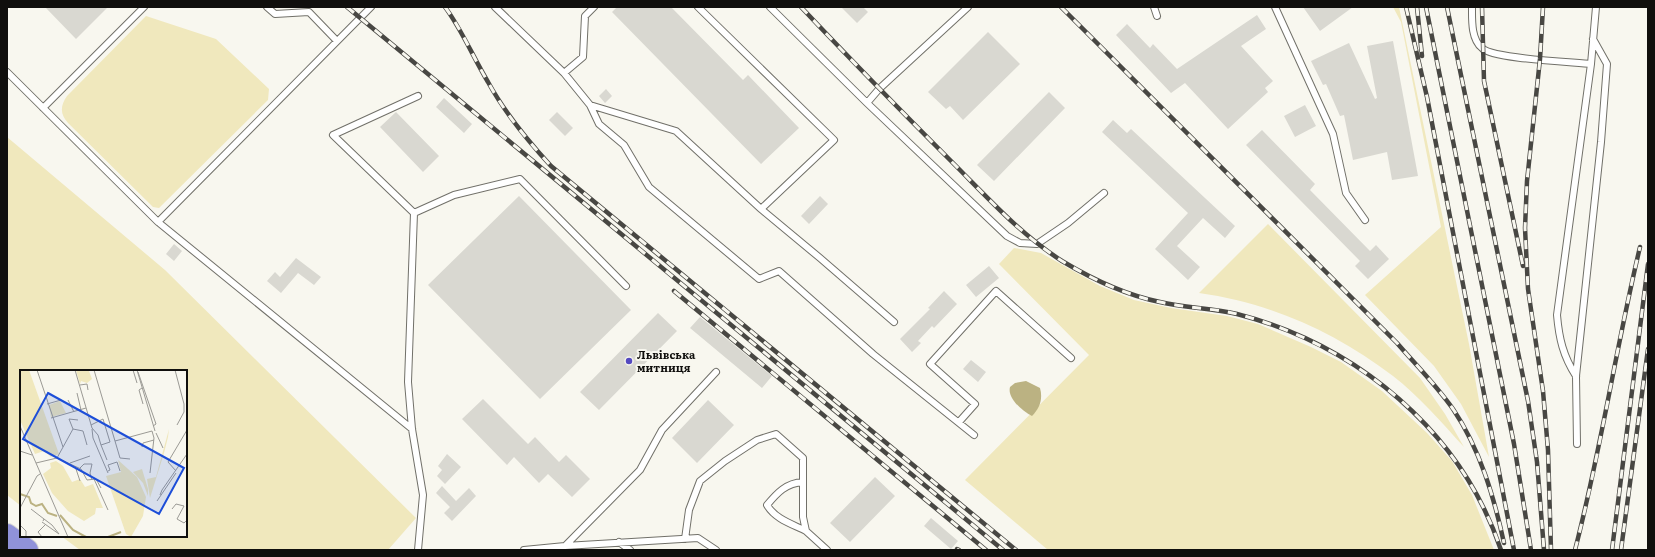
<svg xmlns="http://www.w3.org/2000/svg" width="1655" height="557" viewBox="0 0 1655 557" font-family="Literata,serif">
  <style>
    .green { fill: #f0e8bd }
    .water { fill: #bbb282 }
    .building { fill: #d9d8d1 }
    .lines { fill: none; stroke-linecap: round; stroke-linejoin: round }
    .lane-casing { stroke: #717069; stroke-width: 8 }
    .highway-casing { stroke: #d4d4d3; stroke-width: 24 }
    .lane { stroke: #fff; stroke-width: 6 }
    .highway { stroke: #9092d9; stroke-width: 22 }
    .rail-casing { stroke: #484743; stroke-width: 4.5 }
    .rail { stroke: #f8f7ef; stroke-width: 3; stroke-dasharray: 9; stroke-linecap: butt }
    .poi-dot { fill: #5449c0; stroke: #f8f7ef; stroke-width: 1.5 }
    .labels { text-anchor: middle; stroke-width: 4; stroke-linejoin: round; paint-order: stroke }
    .poi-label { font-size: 11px; font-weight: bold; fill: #100f0d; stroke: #f8f7ef; text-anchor: start }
    .inset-river { fill: none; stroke: #bbb282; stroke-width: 2 }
    .inset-road { fill: none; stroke: #9b9a95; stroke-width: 1 }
    .view { fill: #1d4ed8; fill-opacity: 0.15; stroke: #1d4ed8; stroke-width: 2 }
    .inset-edge { fill: none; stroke: #100f0d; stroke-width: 2 }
  </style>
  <rect width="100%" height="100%" fill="#f8f7ef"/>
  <path class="green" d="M1393 7H1399L1469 344 1489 457 1461 404 1434 366 1365 295 1441 227 1401 22Z
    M146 16 216 39 269 89 268 100 159 208 153 207 68 123C60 114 60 106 67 96Z
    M7 137 165 270 416 518 388 550H80L61 536H186V371H21V506L7 495Z
    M1268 224 1420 378 1445 414 1464 447C1442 423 1419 396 1393 376 1335 332 1271 303 1199 293Z
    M1014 248 1041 253 1100 286 1134 300 1171 308 1227 316 1258 324 1311 347 1341 362 1382 391 1427 433 1452 461 1472 495 1494 550H1048L965 480 1089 355 999 264Z"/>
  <path class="water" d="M1026 381 1040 388C1043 399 1040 408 1032 416 1022 411 1007 398 1010 387L1015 383Z"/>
  <path class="building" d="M45 7H108L76 39Z
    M617 7H671L743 80 748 75 799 128 761 164 612 12Z
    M841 7H863L868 12 857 23Z
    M1303 7H1353L1320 31Z
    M1257 15 1266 29 1241 46 1273 81 1265 88 1268 92 1228 129 1185 83 1171 93 1116 35 1127 24 1150 48 1153 44 1177 69Z
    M988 32 1020 64 963 120 950 106 946 109 928 92Z
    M1393 41 1418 176 1392 180 1387 152 1353 160 1344 115 1340 116 1326 84 1323 85 1311 61 1349 43 1375 99 1377 98 1367 46Z
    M606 89 612 96 605 103 599 96Z
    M1049 92 1065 108 994 181 977 165Z
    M444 98 472 124 464 133 436 107Z
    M1305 105 1316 126 1295 137 1284 116Z
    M396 112 439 156 423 172 380 127Z
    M557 112 573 128 565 136 549 120Z
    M1113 120 1127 133 1131 129 1235 226 1225 238 1203 218 1177 246 1200 267 1188 280 1155 249 1188 213 1102 132Z
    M1262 130 1315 184 1310 190 1370 251 1376 245 1389 259 1368 279 1355 266 1360 261 1246 145Z
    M519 196 631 310 540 399 428 285Z
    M820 196 828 204 809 224 801 216Z
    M174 244 182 251 174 261 166 254Z
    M296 258 321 277 314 285 298 273 281 293 267 281 275 272 280 277Z
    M989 266 999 278 976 297 966 285Z
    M944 291 957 304 934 328 932 326 918 341 921 343 912 352 900 339 930 309 928 308Z
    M658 313 677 331 599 410 580 392Z
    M700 317 772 376 762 388 690 328Z
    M971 360 986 372 978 382 963 369Z
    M483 399 528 444 535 437 559 462 566 455 590 479 572 497 548 474 539 483 514 457 507 465 462 419Z
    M708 400 734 425 697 463 672 438Z
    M447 454 461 467 445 484 437 476 442 470 438 466Z
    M875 477 895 496 850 542 830 523Z
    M442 486 456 501 469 488 476 496 452 521 444 513 450 507 436 493Z
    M931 518 958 541 951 549 924 526Z"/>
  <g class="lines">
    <g class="lane-casing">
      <path id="lane" d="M267 7 275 14 309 12 336 40
        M495 7 564 73 590 105 676 131 761 209 834 140 698 7
        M770 7 867 103 1007 236 1020 243 1037 244 1068 223 1104 193
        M1154 7 1157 16
        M1275 7 1333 134 1346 193 1365 220
        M1472 7C1472 20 1471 39 1482 48 1492 59 1573 62 1591 64
        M7 72 158 222 412 429
        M564 73 583 57 585 16 594 7
        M867 103 879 89 968 7
        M590 105 599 124 624 145 649 187 759 279 779 271 873 354 974 435
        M43 108 144 7
        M761 209 820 258 894 322
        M414 213 454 195 520 179 626 286
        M158 222 371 7
        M1576 376C1563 356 1559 338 1557 315L1591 64 1596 7
        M959 422 975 404 930 364 996 291 1071 358
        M1577 444 1576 376 1601 142 1607 64 1593 39
        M803 482C786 483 777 493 767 505 775 519 792 524 806 531
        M685 539 689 510 700 481 725 461 757 440 776 434 803 458V517L806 531 827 550
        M619 542 630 550
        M565 546 640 470 662 430 716 372
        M418 550 423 495 412 429 408 382 414 213 333 135 418 96
        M524 550 565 546 698 538 716 550"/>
    </g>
    <g class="highway-casing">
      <path id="highway" d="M7 535 27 550"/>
    </g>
    <use href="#lane" class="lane"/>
    <use href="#highway" class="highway"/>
    <g class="rail-casing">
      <path id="rail" d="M347 7 1003 550
        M445 7C462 30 473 57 488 82 505 113 527 140 551 166L1016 550
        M801 7C851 60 901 111 953 163 988 198 1020 234 1062 261 1092 279 1125 295 1160 302 1185 308 1212 308 1237 314 1357 345 1461 431 1501 550
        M1061 7 1397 343C1416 365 1436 385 1453 409 1480 449 1494 497 1504 543
        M1406 7 1427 97 1514 550
        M1417 7 1422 56
        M1426 7 1514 444 1531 550
        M1447 7 1528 401 1537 462 1544 550
        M1482 7 1484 81 1523 266
        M1543 7 1540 59 1527 181 1525 228 1528 289 1543 391 1548 450 1551 550
        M674 291 986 550
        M957 549 959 550
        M1575 550C1601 450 1616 347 1640 247
        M1612 550 1648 264
        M1621 550 1648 349"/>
    </g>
    <use href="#rail" class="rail"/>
  </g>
  <circle class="poi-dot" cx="629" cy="361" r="4"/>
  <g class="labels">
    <g class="poi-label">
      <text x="637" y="359">Львівська<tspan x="637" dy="13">митниця</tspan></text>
    </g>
  </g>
  <g transform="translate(20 370)">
    <rect width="167" height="167" fill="#f8f7ef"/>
    <path d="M9 0 39 84 31 87 24 81 15 84 0 50V1ZM56 0 69 1 72 9 67 13 61 11 60 14ZM40 31 46 43 31 47 29 35ZM149 59 148 67 144 83 130 128 127 109 136 107ZM98 90 117 107 126 127 123 146 111 167 106 164 86 106 101 102ZM36 91 43 96 52 112 60 109 65 117 73 114 83 138H76L75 144 64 151 48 141 32 123 23 104 31 98 30 93ZM122 99 128 119V126L123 113 113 102Z" fill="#f0e8bd"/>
    <path class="inset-river" d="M0 124 9 127 11 133 16 136 22 134 28 143 37 146M40 145 53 160 66 167M88 167 101 162"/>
    <path class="inset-road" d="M17 0 43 77M55 0 72 58 78 65 81 75 90 72 83 49 71 55M74 0 100 88 110 89M113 0 117 13M117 0 135 61M155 0 164 34V42L157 55M118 2 136 54 133 56M60 15 67 14 68 20M122 18 119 20 123 34M57 23 61 40M48 30 54 42M27 34 41 30M31 48 66 38M0 56 48 167M53 59 63 61 67 75M72 59 73 68 88 103M136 63 143 78M95 71 132 61M81 75 87 90M122 77 123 73 134 70M0 81 12 85M37 88 53 59 49 49 58 50M16 93 37 88 61 99 67 110 76 109 81 118M50 93 70 86M55 96 60 111M60 98 64 94H72L70 103 72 110M88 101 90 100 88 95 97 92 100 101M156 101 148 92 167 60M130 103 134 68 132 61M74 109 88 140M140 125 142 120 167 84M137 131 156 103M0 138 17 106 20 104M11 139 24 149M152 139 156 134 164 136 157 149 164 153 167 150M22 152 39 164 32 155 24 149 23 151M0 155 6 161V167M22 167 18 162 25 155"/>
    <path class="view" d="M28 23 164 98 139 144 3 69Z"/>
    <rect width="167" height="167" class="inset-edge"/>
  </g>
  <rect width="1655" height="557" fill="none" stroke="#100f0d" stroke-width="16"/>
</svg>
